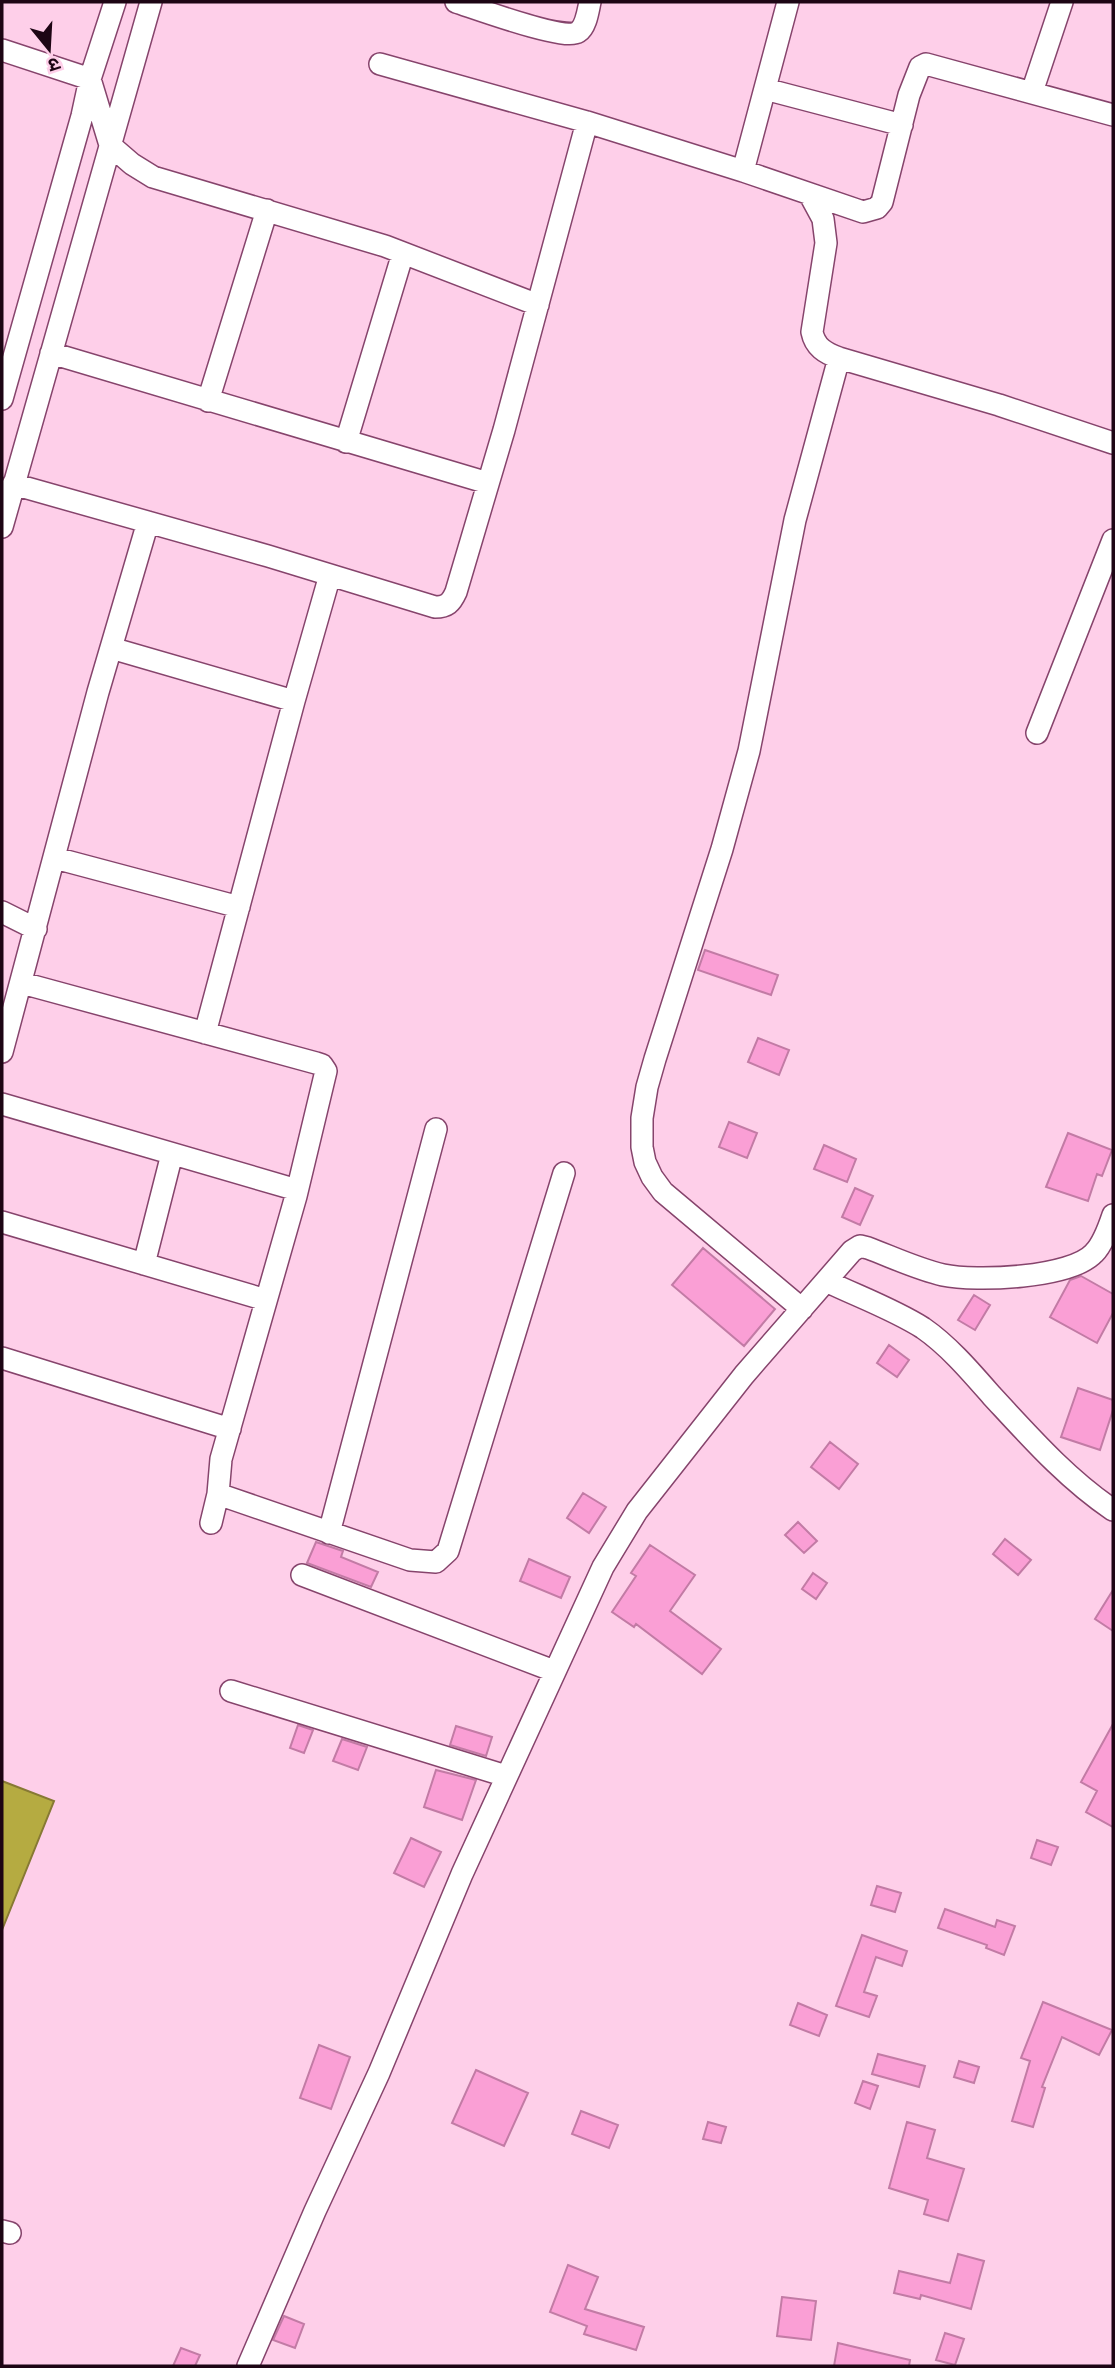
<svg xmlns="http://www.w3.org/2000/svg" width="1115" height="2368" viewBox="0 0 1115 2368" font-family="'IBM Plex Serif','Noto Sans Devanagari',serif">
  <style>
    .water { fill: #b5ab41; stroke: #877934; stroke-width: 2 }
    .building { fill: #fa9fd5; stroke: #c27ba5; stroke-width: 2 }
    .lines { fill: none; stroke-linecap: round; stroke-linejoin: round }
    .minor-casing { stroke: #86446c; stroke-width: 24 }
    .minor { stroke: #fff; stroke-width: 21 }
  </style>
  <rect width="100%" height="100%" fill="#fecfe9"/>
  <path class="water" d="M2 1781 54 1801 2 1930Z"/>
  <path class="building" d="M705 950 778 975 771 995 698 970Z
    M758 1038 789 1050 779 1075 748 1062Z
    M729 1122 757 1133 747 1158 719 1147Z
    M1068 1133 1112 1150 1102 1176 1097 1174 1088 1201 1046 1187Z
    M824 1145 856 1159 847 1182 814 1169Z
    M855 1188 873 1196 860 1225 842 1217Z
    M703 1248 775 1309 744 1346 672 1285Z
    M1081 1276 1113 1294V1313L1097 1343 1050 1317 1070 1280Z
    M974 1295 990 1305 975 1330 958 1320Z
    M889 1345 909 1360 897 1377 877 1363Z
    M1078 1388 1113 1400V1410L1100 1450 1061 1437Z
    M830 1442 858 1464 839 1489 811 1467Z
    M583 1493 606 1507 589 1533 567 1518Z
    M798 1522 817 1541 804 1553 785 1535Z
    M1005 1539 1031 1560 1018 1575 993 1554Z
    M316 1542 343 1551 341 1557 378 1572 371 1587 307 1563Z
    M650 1545 695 1575 670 1611 721 1649 702 1674 636 1624 634 1627 612 1612 636 1576 631 1573Z
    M529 1559 570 1577 561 1598 520 1581Z
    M813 1573 827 1583 816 1599 802 1589Z
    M1113 1590V1631L1095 1619Z
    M1113 1724V1827L1086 1812 1097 1791 1081 1782Z
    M298 1725 313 1730 304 1753 290 1748Z
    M456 1726 492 1737 486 1756 450 1745Z
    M342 1739 367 1747 358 1770 333 1761Z
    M436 1770 476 1780 462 1820 424 1807Z
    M411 1838 441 1852 424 1887 394 1873Z
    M1037 1840 1058 1847 1051 1865 1031 1858Z
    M877 1886 901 1893 895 1912 871 1905Z
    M945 1909 995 1927 997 1920 1015 1926 1004 1955 986 1948 987 1945 938 1928Z
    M862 1935 907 1951 902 1966 876 1957 864 1992 877 1996 869 2017 836 2006Z
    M1043 2002 1112 2030 1099 2055 1062 2037 1042 2087 1045 2088 1033 2127 1012 2121 1030 2061 1021 2058Z
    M798 2003 827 2015 819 2036 790 2025Z
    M319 2045 350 2057 331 2109 300 2098Z
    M878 2054 925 2066 919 2087 872 2074Z
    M959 2061 979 2067 974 2083 954 2077Z
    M476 2070 528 2093 504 2146 452 2123Z
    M863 2081 878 2086 870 2109 855 2103Z
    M581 2111 618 2125 609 2148 572 2134Z
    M708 2122 726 2127 721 2143 703 2139Z
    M907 2122 935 2130 927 2158 964 2169 948 2221 924 2214 928 2200 889 2188Z
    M958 2254 984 2261 971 2309 921 2295 920 2299 894 2293 899 2271 950 2283Z
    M568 2265 598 2277 585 2309 644 2327 636 2350 584 2334 587 2326 550 2312Z
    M782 2297 816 2301 811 2340 777 2336Z
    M284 2316 304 2324 295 2348 273 2340Z
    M945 2333 964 2339 955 2365 936 2360Z
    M838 2343 910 2360 909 2366H834Z
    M181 2348 200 2355 195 2366H173Z"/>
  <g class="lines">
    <g class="minor-casing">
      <path id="minor" d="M456 2C475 8 564 41 578 32 586 27 588 11 590 2
        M2 50 90 79 110 145 132 164 153 177 385 246 538 305
        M380 64 587 122 743 171 863 212 877 208 882 202 909 95 920 67 926 64 1113 115
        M765 89 902 125
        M1032 92 1062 2
        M743 171 788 2
        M810 195 823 219 826 243 812 332C815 347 825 353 839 358L999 405 1113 443
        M51 353 488 483
        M2 399 82 116 90 79 115 2
        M208 401 267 210
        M346 442 403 253
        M13 484 268 556 435 607C447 607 451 603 456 592L504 430 587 122
        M2 527 151 2
        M111 648 294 701
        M1037 733 1113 540
        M55 858 239 907
        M2 912 36 929
        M22 983 316 1063 322 1065 326 1071 296 1196 221 1459 218 1494 211 1523
        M205 1033 294 701 330 575
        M2 1052 98 692 148 522
        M2 1104 297 1190
        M2 1222 266 1300
        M144 1264 172 1154
        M826 1281C857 1296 893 1309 923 1328 949 1346 971 1372 992 1396 1030 1437 1067 1479 1113 1510
        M802 1309 663 1192 652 1177 645 1162 642 1147V1118L647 1087 655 1059 722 849 749 751 795 520 839 358
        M2 1358 230 1429
        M218 1494 410 1560 436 1562 448 1551 564 1173
        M329 1533 436 1129
        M302 1575 554 1671
        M231 1691 506 1776
        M2 2231 10 2233
        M248 2366 315 2211 379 2073 462 1874 603 1567 637 1511 744 1375 852 1251 860 1246 868 1248C892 1257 917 1269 943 1275 976 1282 1071 1278 1094 1253 1103 1244 1109 1227 1113 1215"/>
    </g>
    <use href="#minor" class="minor"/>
  </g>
  <rect width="1115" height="2368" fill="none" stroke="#1d0514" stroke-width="7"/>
  <g transform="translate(49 49) rotate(162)" stroke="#fecfe9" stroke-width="5" paint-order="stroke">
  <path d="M0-5L12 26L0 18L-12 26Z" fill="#1d0514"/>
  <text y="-10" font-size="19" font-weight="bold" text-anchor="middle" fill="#1d0514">उ</text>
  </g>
</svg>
